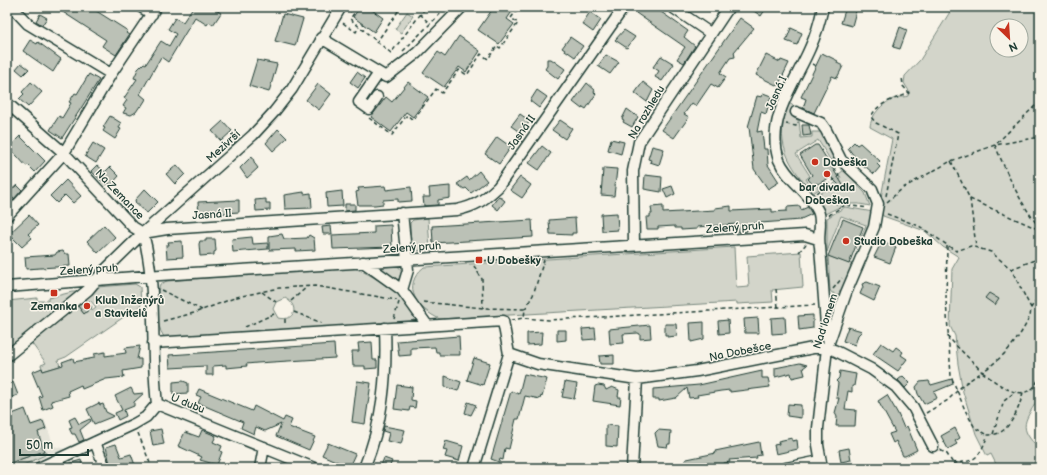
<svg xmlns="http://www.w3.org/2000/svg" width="1047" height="475" viewBox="0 0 1047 475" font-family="'Balsamiq Sans',sans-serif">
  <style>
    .built { fill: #e5e4d9 }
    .green { fill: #d3d5ca; stroke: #79897f; fill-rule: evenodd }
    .building { fill: #bbc1b6; stroke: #1f3d34 }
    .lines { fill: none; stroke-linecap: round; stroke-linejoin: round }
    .minor-casing { stroke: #1f3d34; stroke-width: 13 }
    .path { stroke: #1f3d34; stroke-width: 1.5; stroke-dasharray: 4 3; stroke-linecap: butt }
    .minor { stroke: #f7f3e8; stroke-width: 10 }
    .poi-dot { fill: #c8321e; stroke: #f7f3e8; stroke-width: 1.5 }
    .labels { text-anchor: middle; stroke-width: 3; stroke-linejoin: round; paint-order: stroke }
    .street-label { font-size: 11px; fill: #1f3d34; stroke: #f7f3e8 }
    .poi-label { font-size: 11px; font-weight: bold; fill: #1f3d34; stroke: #f7f3e8; text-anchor: start }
  </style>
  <rect width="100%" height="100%" fill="#f7f3e8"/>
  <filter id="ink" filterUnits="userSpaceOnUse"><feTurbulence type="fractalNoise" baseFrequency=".025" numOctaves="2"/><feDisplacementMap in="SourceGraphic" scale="8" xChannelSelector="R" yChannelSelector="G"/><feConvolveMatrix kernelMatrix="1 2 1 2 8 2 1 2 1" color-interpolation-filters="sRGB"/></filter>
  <g filter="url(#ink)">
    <path class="built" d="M44 419 54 446 65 449 22 468H7V433Z"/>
    <path class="green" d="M953 7H1040V396C1025 421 1016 427 1040 449V465L1031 468H998L991 454 987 456 976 434 963 392 958 364 955 336 950 326 952 269 959 257 943 247 925 231 883 216 879 208 892 139 870 127C871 114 885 100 899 97 902 97 905 97 908 96L909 91 904 83 905 76 920 60ZM997 26H1021V50H997Z
      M407 12 413 16 401 33 395 29Z
      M789 103 795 107 791 116 799 121 801 138 812 137V132H821L836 158 831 161 818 140 796 154 810 176 806 179 811 187 816 184 819 189 813 193C788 164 773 142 789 103Z
      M844 170 865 193 870 206C850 201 843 205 825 214L817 196 841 179 839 174Z
      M845 207 873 212 872 220 862 244 859 242 866 225 841 216 827 252V218Z
      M428 218 430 250 413 251 411 247 410 223 413 220Z
      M734 247 736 288 749 287 747 256 801 252 803 287 772 290 773 302 737 304V302L440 319C418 310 400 286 424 267Z
      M828 256 854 265 834 315 832 301 834 298V293H832L830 290Z
      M398 266 402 271 398 281H395L379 269 381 267Z
      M351 267C369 272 414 299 415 318L412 322 164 337C155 324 155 299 160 284L167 281ZM285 298C300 306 295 322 278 318L273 309 276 302Z
      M135 284 140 287 141 305 66 357 58 360 60 366 43 371 41 365 46 363 30 341 98 287ZM85 299 88 302 90 300 96 307 92 310 91 308 84 314 77 305Z
      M72 292H81L7 351V301L37 298V301H48V298Z
      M44 451 46 452 45 455 17 468H8L7 464Z"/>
    <path class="building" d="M55 7H90L128 31 126 33 129 35 116 55 102 46 106 40Z
      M193 7H218L216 10 221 13 213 25 209 22 207 25 195 17 168 62 161 57 140 94 146 99 141 107 140 106 136 112 131 115 123 113 126 108 123 106 127 100 124 98 137 79 134 78 138 69 144 63 146 64 161 41 169 46 176 34 168 29 175 18 183 22Z
      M360 7H368L383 18 374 32 353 17Z
      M494 7H515L507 19 514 24 499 44 478 30Z
      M640 7H654L688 31 684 37 695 46 684 63 677 59 685 47 636 13Z
      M748 7H767L761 16Z
      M846 7 856 11 852 26 841 23Z
      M590 12 601 20 593 32 582 24Z
      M40 14 47 18 42 25 36 21Z
      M283 14 303 19 295 46 275 41Z
      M740 18 754 28 734 52 735 57 730 58 720 73 726 77 718 88 711 84 696 106 692 103 684 114 689 117 674 138 662 130Z
      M900 27 907 30 900 49 893 47Z
      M791 28 802 33 797 45 786 41Z
      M624 30 635 37 627 48 615 40Z
      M459 36 480 51 466 72 459 67 444 87 423 73 438 52 445 57Z
      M570 37 583 46 575 57 562 48Z
      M30 40 37 44 38 42 61 59 53 72 23 51Z
      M822 53 838 61 837 63 843 66 837 78 832 76 814 113 803 108 806 99 801 97Z
      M606 55 619 62 610 74 598 66Z
      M766 55 780 62 781 60 789 63 778 86 756 75Z
      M661 56 674 64 662 81 655 77 659 71 653 67Z
      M547 59H551L565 69 558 79 545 69 547 66Z
      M257 60 277 64 269 92 249 86Z
      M21 63 29 69 23 75 16 69Z
      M357 72 365 78 358 88 350 82Z
      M89 74 99 80 62 138 50 130 59 116 62 118 71 103 69 102 75 93 77 94Z
      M31 82 42 92 28 107 19 99 24 94 22 92Z
      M408 82 428 97 413 117 406 112 391 132 371 117 386 97 392 102Z
      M643 82 653 90 647 102 635 93Z
      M587 83 595 90 594 92 596 94 586 109 583 107 582 109 573 102Z
      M318 84 331 94 319 110 306 100Z
      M537 90 547 97 539 108 530 101Z
      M763 93 771 96 766 114 761 112 757 132 762 131 764 149H767L768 165 779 182 768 189 754 169 749 127H748L757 96 762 97Z
      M627 109 638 117 632 127 623 122 624 120 622 119Z
      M520 114 530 121 521 133 511 126Z
      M110 116 121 123 119 128 121 129 115 139 103 131 105 128 103 127Z
      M560 120 572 128 565 139 552 130Z
      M223 121 232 131 221 141 212 131Z
      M802 125H809L811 135 803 136Z
      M278 129 287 138 273 151 266 143Z
      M20 136 45 161 35 172 28 165 26 166 9 147Z
      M497 137 511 147 499 164 485 154Z
      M611 139 624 142 621 154 608 150Z
      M854 142 857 145 860 143 880 161 877 164 880 167 874 174 866 167 865 168 853 157 854 156 848 148Z
      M93 143 104 150 96 163 85 156Z
      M815 145H818L843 185 841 187 831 177 818 184 816 183 813 185 808 179 812 175 800 155Z
      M542 146 551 153 539 170 529 163Z
      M652 146 664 149 659 165 650 162 651 160 648 159Z
      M252 156 255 164 258 168 247 178 240 168Z
      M97 165 105 172 110 167 119 176 111 185 109 183 106 185 91 171Z
      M177 165 185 174 175 184 166 174Z
      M604 168 617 169 614 196 601 195 603 169Z
      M479 171 487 181 471 193 466 188 464 189 457 184 467 177 469 180Z
      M645 175 662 177 661 192 644 189Z
      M520 177 531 185 522 198 510 190Z
      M66 180 81 196 73 203 65 195 57 203 50 196Z
      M17 185 22 190 14 199 8 193Z
      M385 186 386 190 411 187 412 201 398 202V199L383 200V204L375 205H358L356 192 359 191 358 188Z
      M450 186V198L438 200V205L424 206 423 197H430L429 188Z
      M672 186 675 194 667 198 663 189Z
      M145 189 158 202 147 213 139 207V204H136L135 200Z
      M342 191 343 206 327 207 326 193Z
      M304 192V194L311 193 312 208 285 209 284 195Z
      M499 196 505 201 498 210 492 205Z
      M266 199V203H270V210L256 211 255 200Z
      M239 200V212L199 215 198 202Z
      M345 204H355V210L345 211Z
      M663 206V213L715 210V208L731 206V211L772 209V212L787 211V207L800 206 801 210 808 207 812 214 801 219V220L747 224V231L738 232V224L697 227V229L681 230V228H675V226L658 227V229H647L646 217H650V214H652L651 207Z
      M617 213 618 230 602 231 601 214Z
      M29 215 38 225 28 234 32 238 22 247 9 234Z
      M575 218 576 233H572V235L550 234 549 220Z
      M843 219 863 227 849 264 828 256Z
      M532 220 533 237 433 243 432 226Z
      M104 225 115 237 98 253 87 241Z
      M391 225 392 247 333 249 332 235 374 233V226Z
      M331 226 332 234H323L322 227Z
      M282 234 284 239 307 238 309 235 314 238 315 250 296 251V249L269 250V236Z
      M252 237 253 244 268 243V249L233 252 232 239Z
      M206 239H215L216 251 214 252V255L200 256 199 244 200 241H206Z
      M182 241 183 257 167 258 166 245H169L168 242Z
      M882 241 896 247 890 263 874 257Z
      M63 251 65 254H69L70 266 26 269 25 257 55 255 57 252Z
      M867 282 880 287 874 301 860 294 863 287 862 284Z
      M989 293 999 299 995 305 985 298Z
      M86 300 92 307 84 314 78 306Z
      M813 315V328L799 330 798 316Z
      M785 317 786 333 772 334 771 318Z
      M758 318 759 333H745L744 319Z
      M728 320 729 333 719 334 718 321Z
      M704 322V339L691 342 690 323Z
      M665 324H676L677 336 667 337V335H665Z
      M650 325 651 338 640 339V334L638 333 623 334 624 343 610 344 609 329Z
      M848 327 862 331 858 335 855 345 843 341Z
      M595 328 596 339 583 340 582 329Z
      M557 330H566V340L557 341Z
      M542 332 541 344 527 345V333Z
      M459 336 460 355H439V352H436L435 347 411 348V355L399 356 397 341Z
      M372 342 373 360H377V368L365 369V366H353L352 351H359L358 343Z
      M881 343 893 351 896 347 903 352 901 355 907 359 898 371 873 354Z
      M334 344 335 358 257 363 246 364 247 366 226 368V365L213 366V375H206V366L170 368 169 355Z
      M140 346 137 359H141V368L123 371 124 377 106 379 82 389 81 385 68 391 69 396 51 401 53 406 43 410 39 397 42 396 32 372 42 368 43 371 63 365 62 362 73 358 74 362 94 358V354L105 352V356L126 353 125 348Z
      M614 355V364H600L599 356Z
      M474 358 490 363 483 385 467 380Z
      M800 363 807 365 803 368 805 375 792 378 791 373 775 377V368Z
      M762 371V378H768L770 387 730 392V390L721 391 697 395 698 397 689 398 687 388 676 398 659 401V399H653V389L699 385Z
      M840 371 856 374 854 386H852V392L848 391 845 409 856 410 855 426H836L837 417 835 413 839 398H836L838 383 836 381 839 378Z
      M524 374 547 379 542 397 541 396 540 399 525 396 519 419H516L509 449 505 448 503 460 500 459 499 462 491 459 511 391 519 394Z
      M445 376 461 382 458 391 445 387Z
      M903 376 910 383 905 388 898 380Z
      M952 379 953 384 934 392 937 398 924 404 918 394 916 387 920 382 929 381 931 385Z
      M183 381 188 383V393L173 394V382Z
      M357 381 371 383 365 424 352 422Z
      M13 382 18 395 7 399V384Z
      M565 382 577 384 574 399 562 397Z
      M397 385 412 387 411 400 416 401 415 408 410 407 409 411 394 409Z
      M598 385 604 386 606 390 612 387 619 390 618 397H621L620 405 593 401 595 386Z
      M131 388 134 394 144 393 134 402V406L124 410 126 416 118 420 115 413 122 410 115 396Z
      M199 389 252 411 254 406 283 421 285 417 292 420 289 427 315 437 309 450 276 436 281 424 265 431 256 427 254 434 241 428 243 422 198 403 201 397 196 395Z
      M887 395 898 414 904 428 907 426 917 450 905 456H903L896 441 893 443 889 434 895 432 878 401Z
      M468 402 476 405 471 415 465 413Z
      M99 403 100 405 103 404 106 412 114 416 94 424 87 409Z
      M788 404 801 405V418L787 416Z
      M25 409 31 425 43 421 46 429 38 432 44 451 7 464V416Z
      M75 417 79 424 90 419 91 421 80 430 84 440 79 442 75 434H72L69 428 72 427 69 420Z
      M606 425 618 426 617 447 606 446Z
      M384 426 405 430 401 444 387 441 389 433 383 431Z
      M955 428 960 438 955 441 957 444 948 449 941 436Z
      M161 429 164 444 153 446 150 431Z
      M202 430 216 436 213 442 222 446 220 451 222 452 217 465 200 460 202 457 178 446 185 432 199 437Z
      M658 430 671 431 670 444H668L667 447 658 446 655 433Z
      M792 438V441L797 440 798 449 776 454 774 445 779 444 778 441Z
      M446 441 463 446 459 461 445 457 447 451 443 450Z
      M759 442 761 455 756 456 757 458 729 460 730 462 724 463 723 466 720 465 706 468H686L685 460 687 459 716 453 715 451Z
      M328 443 355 454 349 467 322 455Z
      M116 444 121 457 131 454 136 468H111L106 447Z
      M849 448 851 460 841 462 839 450Z
      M384 458 392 461 389 468H380Z
      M81 460 83 468H61V466Z"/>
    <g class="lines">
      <g class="minor-casing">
        <path id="minor" d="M12 7 28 24 111 74
          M141 7 152 14
          M672 7 710 33
          M823 7C820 21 816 35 810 48 795 83 765 120 779 160 787 180 809 191 818 211 823 222 817 235 820 247L827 338
          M321 38 386 77 417 53 462 7
          M377 97 369 109 359 102 379 73
          M7 103 64 153 133 227 143 233C158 288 150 347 157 404
          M796 112 821 123 826 130 841 160 872 189 878 204 874 227 846 293 827 348 818 428V445L822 468
          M402 213 408 270 402 290
          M7 216 64 153 111 74 156 7
          M143 233 167 229 457 210C476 206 484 200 498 187L624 7
          M634 246 633 171 639 142 729 7
          M363 262 402 290 427 325
          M7 287 160 275 805 235 818 239
          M153 343 503 321 509 354 474 468
          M509 354 538 364 637 379 697 371 813 348H827L834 350 871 369 896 387 913 407 933 446
          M7 356 88 290 103 272 143 233 253 135 274 112 292 89 341 7
          M157 404 314 468
          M95 442 105 468
          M39 468 134 424 146 417 157 404
          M260 468 264 447
          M364 468C383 423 387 377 385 328
          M632 468 637 379
          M786 468 820 461"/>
      </g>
      <path class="path" d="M356 7 355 12 350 19 391 53 426 7
        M350 12 353 7
        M420 14 430 24
        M343 23 356 32 359 27
        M376 43 401 7
        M403 51 447 7
        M812 64 818 67
        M1040 101 995 145C1007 174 1020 203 1040 228
        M369 118 392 135 407 115 413 120 436 89 442 93 459 70 467 75 481 54 488 59 497 46 500 48 518 23 511 18 519 7
        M786 124 796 126 798 122
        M951 161 970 199 976 246
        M831 162 839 176 827 185 839 208
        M817 193 827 185 824 181
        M886 196 898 134 876 123 871 117C877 102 897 99 909 93L903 86 902 77
        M970 199 1040 230
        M887 202 903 188 951 161 995 145 1040 137
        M887 214 919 226 956 251 971 246 991 252 1011 269 1031 308
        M829 215 845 205 868 208
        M947 246 946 300 951 376 965 410 975 428 988 435
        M799 252 806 244
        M474 266 482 279 483 308
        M1011 269 1040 258
        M776 289 778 307
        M833 289 842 278
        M161 290 202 310
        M262 292 276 302
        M291 301 307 287
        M423 302 483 308 525 309 524 318
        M525 309 533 295 544 260
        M294 312 322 323
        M285 319V326
        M394 319 399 302
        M511 320 524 318 549 320 815 305
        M163 321 194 313 237 297 279 288 315 286 397 300
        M245 327 274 314
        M947 335C958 349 971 359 982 372 1002 359 1020 339 1030 316 1031 314 1030 310 1031 308 1034 303 1037 299 1040 295
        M926 413 948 400 964 384 982 372C995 381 1017 402 1033 388 1036 385 1038 380 1040 377
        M138 433 152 468
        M993 434 1004 401 1015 392
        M940 450 947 454 956 468
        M953 463C977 462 979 457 988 435 992 435 998 434 1001 432 1013 424 1020 406 1023 392"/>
      <use href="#minor" class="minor"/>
    </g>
  </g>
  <g class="poi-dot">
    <circle cx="815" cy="162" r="4"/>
    <circle cx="827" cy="174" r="4"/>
    <circle cx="846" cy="241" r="4"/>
    <rect x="475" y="256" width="8" height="8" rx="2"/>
    <rect x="50" y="289" width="8" height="8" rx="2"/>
    <circle cx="87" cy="306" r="4"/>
  </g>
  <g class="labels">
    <g class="street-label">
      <text transform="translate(776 93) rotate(-66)" y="4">Jasná I</text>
      <text transform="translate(646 112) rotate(-59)" y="4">Na rozhledu</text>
      <text transform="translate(521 132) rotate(-55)" y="4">Jasná II</text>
      <text transform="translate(223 146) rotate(-43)" y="4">Mezivrší</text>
      <text transform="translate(120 194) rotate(46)" y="4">Na Zemance</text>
      <text transform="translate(212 214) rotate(-4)" y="4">Jasná II</text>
      <text transform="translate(735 227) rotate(-4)" y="4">Zelený pruh</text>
      <text transform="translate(412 247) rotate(-4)" y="4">Zelený pruh</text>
      <text transform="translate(89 269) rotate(-4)" y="4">Zelený pruh</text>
      <text transform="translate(825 321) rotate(-72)" y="4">Nad lomem</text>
      <text transform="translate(740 351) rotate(-11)" y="4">Na Dobešce</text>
      <text transform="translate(188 403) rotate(22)" y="4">U dubu</text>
    </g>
    <g class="poi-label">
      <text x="823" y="166">Dobeška</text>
      <text x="827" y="191" text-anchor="middle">bar divadla<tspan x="827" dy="13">Dobeška</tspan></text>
      <text x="854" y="245">Studio Dobeška</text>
      <text x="487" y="264">U Dobešky</text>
      <text x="95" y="304">Klub Inženýrů<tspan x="95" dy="13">a Stavitelů</tspan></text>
      <text x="54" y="310" text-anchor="middle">Zemanka</text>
    </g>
  </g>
  <rect width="1047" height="475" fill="none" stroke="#f7f3e8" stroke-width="24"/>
  <rect x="12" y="12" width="1023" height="451" fill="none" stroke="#1f3d34" stroke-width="1.5" filter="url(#ink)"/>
  <g transform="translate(1009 38) rotate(155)"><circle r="19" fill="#f7f3e8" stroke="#a1aaa0"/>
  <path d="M0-3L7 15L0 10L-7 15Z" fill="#c8321e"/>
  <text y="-6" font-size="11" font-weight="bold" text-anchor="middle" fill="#1f3d34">N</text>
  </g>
  <path d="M20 449v6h68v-6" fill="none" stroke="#1f3d34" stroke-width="2"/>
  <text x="26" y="449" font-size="12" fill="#1f3d34" stroke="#f7f3e8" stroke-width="3" paint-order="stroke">50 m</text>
</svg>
